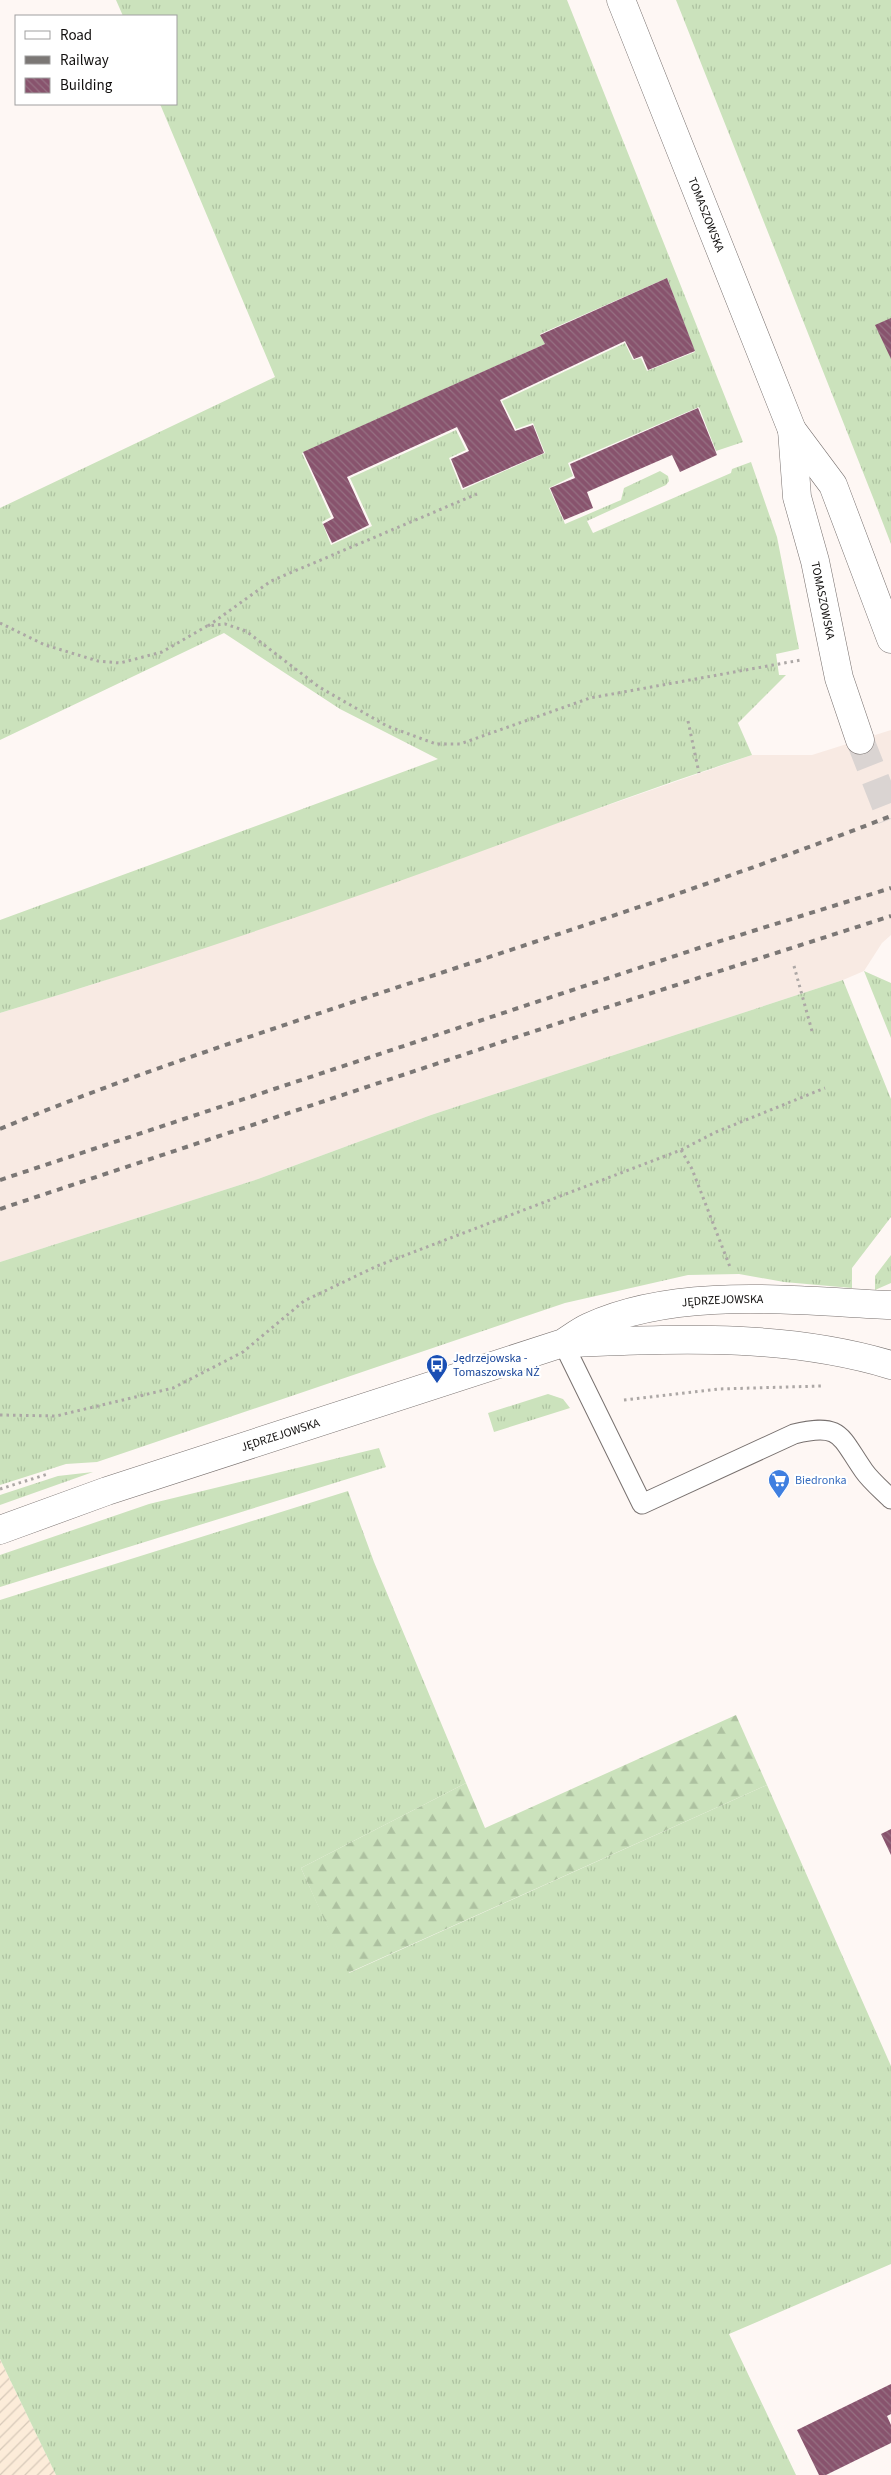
<svg xmlns="http://www.w3.org/2000/svg" width="891" height="2475" viewBox="0 0 891 2475" font-family="'Source Sans 3',sans-serif">
  <style>
    .built { fill: #f8eae3 }
    .industrial { fill: url(#industrial-furrows) }
    .grass { fill: url(#grass-tufts); fill-rule: evenodd }
    .forest { fill: url(#forest-firs) }
    .building { fill: url(#building-back-hatch) }
    .lines { fill: none; stroke-linecap: round; stroke-linejoin: round }
    .tertiary-tunnel { stroke: #dad4d2; stroke-width: 28; stroke-dasharray: 28 14; stroke-linecap: butt }
    .service-casing { stroke: #78716f; stroke-width: 21 }
    .minor-casing { stroke: #78716f; stroke-width: 29 }
    .tertiary-casing { stroke: #78716f; stroke-width: 29 }
    .path { stroke: #aca7a5; stroke-width: 3; stroke-dasharray: 2.5 4; stroke-linecap: butt }
    .service { stroke: #fff; stroke-width: 19 }
    .minor { stroke: #fff; stroke-width: 28 }
    .tertiary { stroke: #fff; stroke-width: 28 }
    .rail { stroke: #7b7775; stroke-width: 4; stroke-dasharray: 6 6; stroke-linecap: butt }
    .labels { text-anchor: middle; stroke-width: 4.5; stroke-linejoin: round; paint-order: stroke }
    .street-label { font-size: 12px; fill: #110f0e; stroke: #fff }
    .transit-label { font-size: 12px; fill: #164399; stroke: #fff; text-anchor: start }
    .shop-label { font-size: 12px; fill: #366cbe; stroke: #fff; text-anchor: start }
  </style>
  <defs>
    <pattern id="industrial-furrows" width="10" height="10" patternUnits="userSpaceOnUse" patternTransform="scale(1.25)"><rect width="10" height="10" fill="#fcecd9"/><path d="M-1 1l2-2M0 10L10 0M9 11l2-2" fill="none" stroke="#d7c9b9"/></pattern>
    <pattern id="grass-tufts" width="24" height="20" patternUnits="userSpaceOnUse" patternTransform="scale(1.25)"><rect width="24" height="20" fill="#cbe2bc"/><path d="M3 7l-1-3M5 7V3M7 7l1-3M15 17l-1-3M17 17v-4M19 17l1-3" fill="none" stroke="#adc1a0"/></pattern>
    <pattern id="forest-firs" width="22" height="20" patternUnits="userSpaceOnUse" patternTransform="scale(1.25)"><rect width="22" height="20" fill="#cbe2bc"/><path d="M5 1l3.5 6h-7zM16 11l3.5 6h-7z" fill="#adc1a0"/></pattern>
    <pattern id="building-back-hatch" width="6" height="6" patternUnits="userSpaceOnUse" patternTransform="scale(1.25)"><rect width="6" height="6" fill="#88536d"/><path d="M-1 5l2 2M0 0l6 6M5-1l2 2" fill="none" stroke="#967183"/></pattern>
  </defs>
  <rect width="100%" height="100%" fill="#fef7f4"/>
  <path class="built" d="M891 730V935L882 943 864 971 843 980 431 1115 258 1179 0 1262V1013L94 984 752 755H812Z"/>
  <path class="industrial" d="M0 2359 45 2452 56 2475H0Z"/>
  <path class="grass" d="M116 0H567L743 442 716 451 699 407 568 463 573 476 549 488 565 524 621 500 624 488 660 471 668 476 669 481 666 485 587 521 593 533 731 473 732 469 751 462 777 537 799 649 776 654 779 675H786L738 723 752 755C620 798 491 849 360 895 241 937 121 976 0 1013V920L438 759 340 709 224 633 0 740V508L275 377 160 104H176V16H123ZM667 278 695 352 647 371 641 358 633 360 625 343 502 401 516 429 533 423 545 453 462 490 449 458 466 450 456 430 350 478 372 526 331 545 322 522 331 517 302 453 545 344 540 334Z
    M676 0H891V544L874 500Z
    M864 971 891 983V1038Z
    M843 980 891 1099V1217L852 1268V1288L784 1282 739 1274 688 1275 565 1303 97 1462 66 1464 0 1485V1262L258 1179 431 1115Z
    M891 1255V1283L875 1290V1276Z
    M548 1394 563 1399 570 1408 494 1432 488 1413Z
    M379 1448 386 1467 0 1587V1555L149 1504Z
    M93 1472 0 1505V1495L58 1476Z
    M348 1491 374 1562 466 1783 301 1868 349 1973 767 1785 891 2066V2264L729 2334 796 2475H56L0 2359V1600Z"/>
  <path class="forest" d="M736 1715 767 1785 348 1973 301 1868 466 1783 485 1828Z"/>
  <path class="building" d="M667 278 695 351 648 370 642 356 634 359 625 341 500 400 515 431 533 425 544 453 463 488 451 459 469 451 457 427 347 477 369 525 332 543 323 524 334 518 303 452 545 344 540 335Z
    M891 318V359L875 325Z
    M698 408 717 455 680 472 672 455 587 492 593 508 564 520 550 488 575 478 570 464Z
    M891 1829V1855L881 1834Z
    M891 2384V2414L887 2416 891 2425V2443L826 2475H819L797 2430Z"/>
  <g class="lines">
    <path class="tertiary-tunnel" d="M860 740 891 819"/>
    <g class="service-casing">
      <path id="service" d="M563 1343 642 1504 794 1434C842 1422 840 1437 864 1471 871 1481 882 1490 891 1499"/>
    </g>
    <g class="minor-casing">
      <g id="minor">
        <path d="M567 1343C676 1339 785 1333 891 1365"/>
        <path id="s1" d="M0 1530 107 1491 563 1343C571 1338 580 1331 589 1327 677 1286 796 1301 891 1305"/>
      </g>
    </g>
    <g class="tertiary-casing">
      <g id="tertiary">
        <path id="s2" d="M621 0 792 430 833 485 891 639"/>
        <path id="s3" d="M792 430 797 497 815 561 839 678 860 740"/>
      </g>
    </g>
    <path class="path" d="M0 623 45 645 98 661 120 663 162 652 207 626 225 624 246 631 319 687 387 726 436 744H460L590 698 801 660
      M208 626 271 581 477 494
      M688 721 699 773
      M794 966 812 1031
      M681 1150 692 1169 730 1267
      M624 1400 719 1389 822 1386
      M0 1415 56 1416 173 1388 243 1352 304 1301 377 1266 681 1150 716 1132 825 1088
      M0 1489 48 1474"/>
    <use href="#service" class="service"/>
    <use href="#minor" class="minor"/>
    <use href="#tertiary" class="tertiary"/>
    <path class="rail" d="M0 1129C110 1083 222 1046 335 1008 521 946 708 887 891 816
      M0 1180 711 944 891 888
      M0 1209 580 1016 891 916"/>
  </g>
  <defs>
    <g id="bus-pin" transform="scale(1.125)"><path d="M0 17L-7.5 6A9.5 9.5 0 1 1 7.5 6Z" fill="#1a4fb4" stroke="#fff"/><path d="M-5-6H5V4H4V6H2V4H-2V6H-4V4H-5ZM-3.5-4V0h7V-4ZM-3.5 1.2v1.5H-2V1.2ZM2 1.2v1.5H3.5V1.2Z" fill="#fff"/></g>
    <g id="supermarket-pin" transform="scale(1.125)"><path d="M0 17L-7.5 6A9.5 9.5 0 1 1 7.5 6Z" fill="#3f7fe0" stroke="#fff"/><path d="M-6-5.5h2.5l.6 2H6L4.5 2H-2.5L-4.4-4H-6ZM-1.5 3.2a1.3 1.3 0 1 0 .1 0ZM3 3.2a1.3 1.3 0 1 0 .1 0Z" fill="#fff"/></g>
  </defs>
  <g fill-rule="evenodd">
    <use href="#bus-pin" x="437" y="1365"/>
    <use href="#supermarket-pin" x="779" y="1480"/>
  </g>
  <g class="labels">
    <g class="street-label">
      <text dy="4" stroke="none"><textPath href="#s2" startOffset="231">TOMASZOWSKA</textPath></text>
      <text dy="4" stroke="none"><textPath href="#s3" startOffset="174">TOMASZOWSKA</textPath></text>
      <text dy="4" stroke="none"><textPath href="#s1" startOffset="761">JĘDRZEJOWSKA</textPath></text>
      <text dy="4" stroke="none"><textPath href="#s1" startOffset="296">JĘDRZEJOWSKA</textPath></text>
    </g>
    <g class="transit-label">
      <text x="453" y="1362">Jędrzejowska -<tspan x="453" dy="14">Tomaszowska NŻ</tspan></text>
    </g>
    <g class="shop-label">
      <text x="795" y="1484">Biedronka</text>
    </g>
  </g>
  <rect x="15" y="15" width="162" height="90" fill="#ffffff" stroke="#a09f9f"/>
  <rect x="25" y="31" width="25" height="8" fill="#ffffff" stroke="#a09f9f"/>
  <text x="60" y="40" font-size="15" fill="#110f0e">Road</text>
  <rect x="25" y="56" width="25" height="8" fill="#7b7775" stroke="#a09f9f"/>
  <text x="60" y="65" font-size="15" fill="#110f0e">Railway</text>
  <rect x="25" y="78" width="25" height="15" fill="url(#building-back-hatch)" stroke="#a09f9f"/>
  <text x="60" y="90" font-size="15" fill="#110f0e">Building</text>
</svg>
